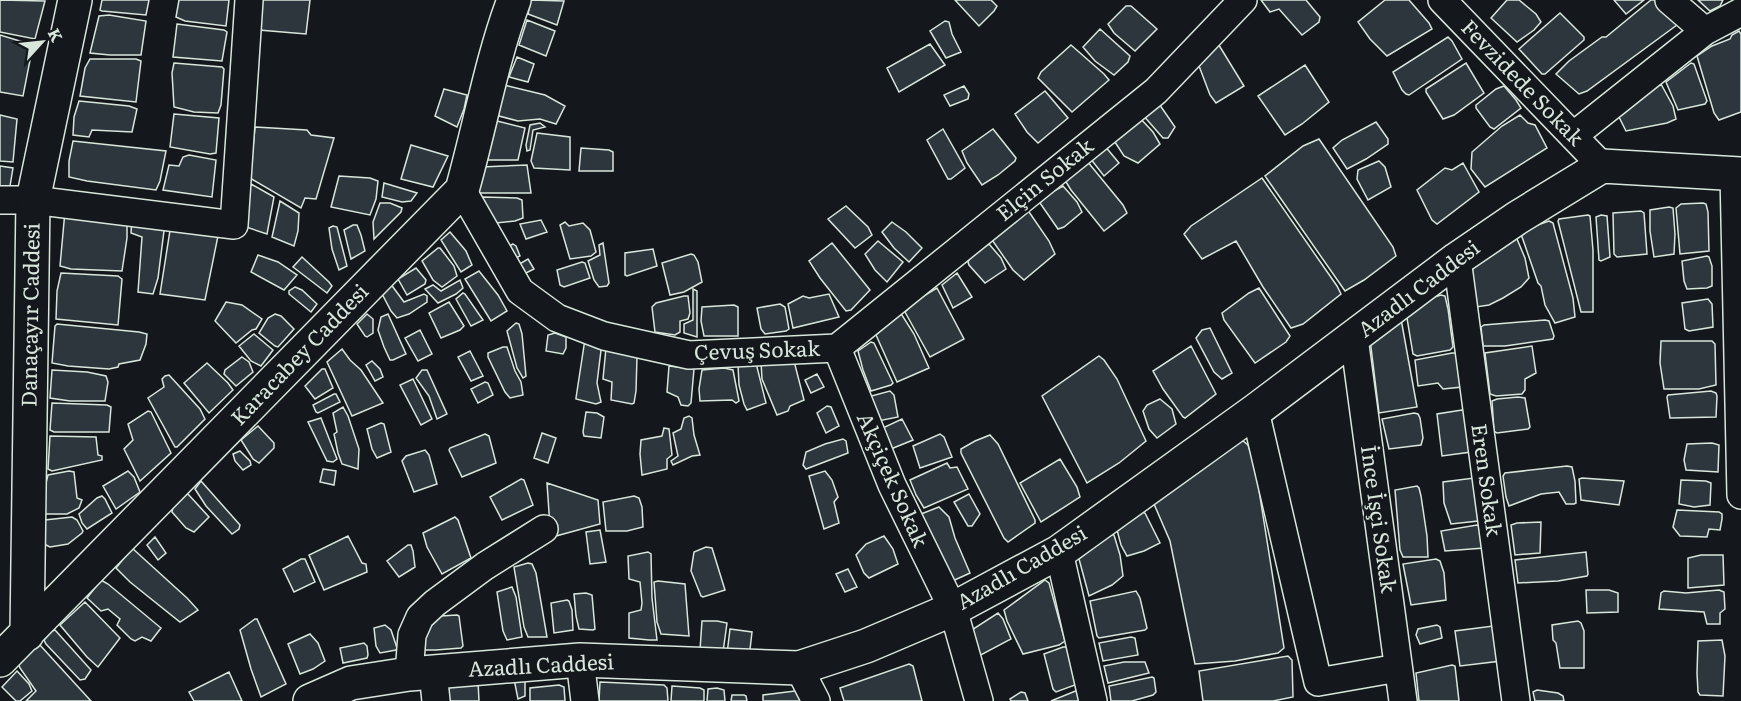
<svg xmlns="http://www.w3.org/2000/svg" width="1741" height="701" viewBox="0 0 1741 701" font-family="Literata,serif">
  <style>
    .building { fill: #2c363c; stroke: #d8e6dc; stroke-width: 1.5 }
    .lines { fill: none; stroke-linecap: round; stroke-linejoin: round }
    .street-casing { stroke: #d8e6dc; stroke-width: 30 }
    .secondary-casing { stroke: #d8e6dc; stroke-width: 36 }
    .street { stroke: #14181c; stroke-width: 27 }
    .secondary { stroke: #14181c; stroke-width: 33 }
    .labels { text-anchor: middle; stroke-width: 4.5; stroke-linejoin: round; paint-order: stroke }
    .street-label { font-size: 21px; fill: #d8e6dc; stroke: #14181c }
  </style>
  <rect width="100%" height="100%" fill="#14181c"/>
  <path class="building" d="M0 0 45 1 35 39 0 32Z
    M102 0H149L146 15 102 11 100 10Z
    M179 0H229L226 26 185 21 176 17Z
    M261 0H310L306 34 259 30Z
    M531 0 564 1 557 25 528 14Z
    M955 0H991L997 6 994 11 979 26Z
    M1261 0H1306L1320 17 1319 22 1302 35 1279 9 1270 12Z
    M1385 0H1409L1429 23 1432 29 1387 56 1370 39 1358 22Z
    M1507 0H1519L1536 14 1541 22 1534 30 1517 42 1491 18Z
    M1614 0H1644L1626 14Z
    M1651 0H1657L1681 22 1587 91 1579 94 1556 74 1569 61 1602 37H1606Z
    M1698 0H1723L1720 6 1710 11Z
    M1126 6H1131L1157 29 1135 51 1114 33 1108 24Z
    M1560 13 1584 37V40L1545 74H1542L1519 49Z
    M109 15 146 21 141 55H110L90 53 99 16Z
    M527 20 555 31 546 56 519 45Z
    M945 21 949 22 952 34 961 52 946 58 930 31Z
    M177 24 224 30 227 32 222 61 173 57Z
    M1100 29 1130 56 1128 62 1114 75 1095 61 1083 47Z
    M1739 31 1741 34V112L1719 120 1714 113 1697 56 1712 46 1730 39 1732 35Z
    M0 35 33 45 23 96 0 92Z
    M1448 37 1452 41 1462 59 1409 95 1406 94 1402 90 1393 72Z
    M1217 42 1244 86 1216 103 1210 95 1196 58Z
    M930 44 945 65 899 92 887 68Z
    M1071 45 1104 74 1109 80 1072 112 1038 78 1041 72Z
    M517 57 534 64 528 82 509 77Z
    M90 59H136L141 61 136 102 80 96 85 68Z
    M174 63 222 67 224 69 221 105 218 113 194 112 174 107 172 73Z
    M1466 63 1484 93 1454 115 1443 119 1426 92V89Z
    M1691 63 1694 64 1707 101 1705 104 1678 110 1666 82Z
    M1305 65 1329 102 1302 124 1285 135 1258 96Z
    M1661 84 1673 106 1676 119 1667 123 1626 131 1617 113Z
    M504 85 545 95 565 106 556 124 540 119 518 121 499 116 498 114Z
    M964 86 969 94 968 99 950 106 944 95Z
    M1504 86 1516 100 1521 108 1494 129 1490 127 1476 108V105L1496 89Z
    M444 89 467 95 464 109 457 127 435 116Z
    M1045 91 1068 118 1038 143 1027 132 1015 114Z
    M1155 98 1175 127 1168 138H1163L1142 114Z
    M79 101 129 106 137 109 132 132 92 130 89 137 73 135 74 117Z
    M174 114 219 118 216 153 210 154 170 147Z
    M0 115 17 119 13 162 0 161Z
    M1520 115 1528 123 1535 125 1547 148 1485 187 1471 169 1472 152 1502 126Z
    M1138 116 1153 132 1160 144 1138 163 1124 156 1113 139Z
    M497 121 525 128 518 160H487Z
    M1376 122 1388 139V144L1366 159 1347 169 1333 148 1342 140Z
    M540 123 545 127 533 130 530 150 527 151 526 145 530 125Z
    M255 127 307 130 311 135 334 138 316 199 305 198 301 208 250 178Z
    M943 129 965 168 951 179H948L927 140Z
    M993 129 1016 158 1015 161 998 175 982 185 967 163 962 151Z
    M537 133 570 137V170L534 168 531 161Z
    M1319 139 1393 247 1396 256 1364 280 1345 291 1265 176 1303 146Z
    M73 141 166 151 160 181 156 190 87 181 69 177V161Z
    M411 145 448 156 433 187 401 179Z
    M1104 145 1119 163 1104 176 1090 158Z
    M581 148 609 150 613 152V171H579Z
    M189 155 216 160 212 197 163 190 169 165 179 166 183 157Z
    M1087 161 1123 205 1127 213 1104 231 1071 190 1063 177Z
    M1379 161 1385 167 1391 187 1368 200 1357 179 1358 170Z
    M1463 163 1479 192 1437 224 1432 220 1417 190 1445 168 1452 170Z
    M527 165 531 193H479L478 187 481 167Z
    M0 166 13 168 9 192 0 191Z
    M339 176 370 178 378 181 376 199 370 215 331 207Z
    M1262 178 1337 286 1341 294 1303 324 1291 328 1263 287 1236 241 1202 259 1184 234 1191 226Z
    M384 183 417 193 411 201 402 202 382 197Z
    M251 184 274 197 267 234 243 226 247 197Z
    M1063 186 1077 202 1082 212 1064 227 1058 229 1040 203 1045 196Z
    M483 197 517 198 522 200 523 218 515 221 487 224 485 218Z
    M280 201 299 213 298 231 294 246 272 237Z
    M380 203H390L402 208 401 212 374 239 373 222Z
    M1703 203 1706 204 1708 212 1709 251 1680 254 1676 208 1681 204Z
    M846 206 868 227 872 235 855 248 828 219Z
    M1669 207 1673 208 1675 234 1674 254 1654 257 1650 231V210Z
    M1027 209 1049 241 1055 254 1024 280 1013 270 990 237Z
    M65 211 127 218V238L122 271 71 269 60 266Z
    M1641 211 1644 213 1647 254 1617 257 1614 254 1613 213Z
    M1588 215 1590 216 1593 250V312H1581L1558 221 1559 219Z
    M1601 215 1607 216 1610 257 1601 261 1599 260 1596 217Z
    M132 218 165 223 158 278 153 294 138 292 142 237 131 233Z
    M541 220 547 232 526 239 520 224Z
    M1549 221 1553 223 1573 298 1575 317 1555 323 1545 305 1541 286 1538 283 1521 234 1529 228Z
    M565 222 569 226 583 223 590 230 596 252 591 256 570 259 560 225Z
    M892 222 906 232 922 248 909 262 894 248 882 232Z
    M171 224 219 231 205 300 160 294Z
    M353 225H357L361 235 365 251 351 259 344 230Z
    M333 226 337 227 347 266 339 270 332 249 329 228Z
    M450 232 466 251 472 265 461 272 441 240Z
    M1513 239H1517L1525 258 1529 278 1521 287 1503 298 1489 305 1476 307 1468 272 1479 259Z
    M878 241 903 262 887 282 875 270 865 254Z
    M603 243 609 283 607 286 599 287 594 280 588 261 600 255 599 245Z
    M832 243 870 290 851 310 846 311 820 278 809 261Z
    M513 244 516 246 520 256 510 261 502 250Z
    M989 244 1001 258 1006 269 985 283 969 265 968 262 971 256Z
    M438 248H440L454 266 457 276 442 287 433 280 422 261Z
    M653 249 657 266 627 276 625 275V253Z
    M691 254 694 255 698 262 702 282 684 292 670 295 662 263Z
    M258 255 278 262 297 275 284 290 251 272Z
    M1707 256 1709 257 1712 266V286L1707 288 1687 289 1684 281 1682 261Z
    M302 257 329 282 332 286 327 293 293 267Z
    M528 259 534 269 522 275 516 266Z
    M582 262 585 263 590 278 564 287 560 285 557 270Z
    M416 268 426 280 425 284 407 295 398 279Z
    M479 271 498 295 507 311 491 321 465 279Z
    M61 273 118 276 122 279 118 325 56 319 57 291Z
    M957 273 972 297 953 308 942 285Z
    M460 280 463 288 456 294 438 303 425 289 433 285 441 291Z
    M390 283 404 302 424 294 427 296V302L409 314 397 318 391 311 381 292Z
    M295 287 302 290 317 304 311 312 289 294V291Z
    M937 288 964 339 930 357 905 312 920 298Z
    M1259 288 1290 336 1286 342 1255 363 1224 320 1222 313 1249 293Z
    M693 289 697 291V337L684 333V324L693 320Z
    M463 293 465 294 483 320 471 326 456 299Z
    M829 294 839 317 793 328 788 304 803 296 809 298Z
    M1441 295 1445 296 1448 309 1453 347 1450 350 1417 356 1413 354 1406 312 1421 301Z
    M684 296H688L690 313 688 319 680 321V332L675 335 655 332 652 307 656 303Z
    M1708 299 1712 304 1713 327 1689 331 1685 329 1682 303Z
    M226 302 242 305 262 319 256 329 252 330 236 343 215 321Z
    M449 302 464 326 460 330 441 338 429 313Z
    M780 304 785 307 789 329 786 331 765 334 761 329 757 308Z
    M734 305 738 307V336H704L701 321 702 307Z
    M898 312H900L914 334 929 368 897 382 876 335Z
    M275 314 281 316 294 329 278 347 275 346 259 333 268 318Z
    M367 314 373 319V333L367 337 365 336 357 324Z
    M388 314 406 354 393 360H390L384 347 378 330 381 317Z
    M1401 319 1417 407 1379 413 1370 339Z
    M1545 320 1549 321 1554 336 1553 339 1505 346H1483L1481 327 1484 325Z
    M516 323 519 324 522 334 526 376 523 378 517 368 507 331Z
    M57 324 139 332 147 334 146 344 140 360 119 364 118 367 109 369 68 366 52 363 55 326Z
    M1210 328 1232 373 1222 379 1214 372 1196 338 1202 330Z
    M420 330 432 354 418 361 405 338Z
    M555 333 566 337V348L563 354 546 351 548 335Z
    M254 334 273 350 261 366 251 361 239 346Z
    M585 339 602 342 597 383 601 402 596 404 576 399V398Z
    M1661 341H1712L1715 344 1716 385 1699 389H1664L1660 363Z
    M871 342 874 343 893 383 891 385 871 391 863 370 858 351Z
    M1191 346 1216 394 1185 418 1183 417 1163 389 1153 371Z
    M1532 346 1536 373 1525 379V390L1522 394 1496 396 1490 394 1485 353Z
    M503 347H507L515 371 521 382 523 395 510 398 505 392 488 357V353Z
    M606 348 617 349 637 357 636 391 634 403 632 404 611 400 612 382 603 379Z
    M342 349 350 360 361 370 383 403 352 416 327 362Z
    M470 351 483 376 471 381 458 357Z
    M1452 353H1459L1462 387 1443 389 1438 383 1418 386 1415 360Z
    M1099 356 1104 360 1117 379 1146 441 1119 463 1087 483 1042 396Z
    M242 357 249 362 253 372 236 386 224 374 225 370Z
    M372 361 380 369 383 377 375 381 366 365Z
    M794 361 804 400 790 406 788 411 777 415 762 379 761 362Z
    M207 363 228 383 233 390 209 413 184 383Z
    M756 363 766 403 747 410 744 404 739 385 738 365Z
    M669 366 694 369 691 403 688 406 681 405 678 397 667 392Z
    M724 368 733 370 739 401 736 403 732 400 700 401 699 389 702 370Z
    M322 369H325L333 388 315 399 305 386Z
    M52 370 87 372 106 376 108 382 105 401H70L50 398Z
    M422 370H427L447 414 437 419 429 396 416 378Z
    M817 374 824 387 811 393 805 380Z
    M169 375 200 409 205 419 177 447H175L148 398 164 387 162 379 165 376Z
    M413 379 432 419 421 425 400 385Z
    M485 382 488 383 493 395 478 403 471 389Z
    M890 391 894 395 898 417 868 423 860 399Z
    M1711 391 1716 393 1717 396 1716 417 1670 418 1667 397 1668 395Z
    M334 394H336L340 402 318 413 316 412 313 405Z
    M1518 397 1525 398 1530 427 1528 429 1497 433 1494 431 1492 401 1497 399Z
    M1160 399 1172 409 1176 424 1157 438 1149 429 1143 411 1147 405Z
    M52 403 107 405 111 407 109 432H54L50 430Z
    M827 406 831 407 839 426 826 433 817 413Z
    M343 407 348 416 359 449 358 469 342 464 338 453 334 434 337 432 333 413Z
    M1462 410 1467 411 1471 452 1442 456 1437 414Z
    M148 411 151 412 171 453 140 481 124 449 133 440 128 424Z
    M586 412 597 413 604 417 601 438 584 436 583 432Z
    M1414 413 1418 414 1420 418 1423 438 1421 445 1389 449 1382 419Z
    M689 416 692 418 694 435 700 455 692 456 673 465 671 461 678 456 673 433 681 429 684 418Z
    M321 418 337 459 333 462 327 461 308 422Z
    M902 419 913 440 881 453 872 433Z
    M381 423 384 424 391 452 377 458 372 449 367 429Z
    M258 426 274 443V448L259 463 253 459 241 440Z
    M664 428 669 429 672 455 667 459V469L642 475 640 454 641 440 662 436Z
    M542 433 556 438 548 463 534 458Z
    M485 434 489 436 496 463 462 477 449 450 450 448Z
    M940 434 944 437 952 457 920 468 913 446Z
    M990 435 998 444 1035 520V523L1008 542 1004 538 961 453V449L975 441Z
    M50 436 96 437 98 455 102 456V460L52 471 48 469Z
    M1238 437 1248 445 1255 465 1284 648 1278 653 1235 661 1195 664 1170 541 1154 504Z
    M843 439 846 441 848 453 806 469 803 465 806 452 825 444Z
    M1712 443 1719 445 1718 472 1686 470 1684 460 1687 444Z
    M425 450 429 455 437 484 414 492 402 461 406 456Z
    M240 451 250 461 251 465 243 470 235 461 233 454Z
    M1060 459 1077 487 1080 497 1041 522 1020 483Z
    M947 463 950 468 957 467 968 489 924 508 916 495 910 480Z
    M1567 466 1572 467 1575 481 1576 503 1574 504H1566L1559 492 1541 494 1509 506 1506 497 1503 476 1505 473Z
    M323 469 336 471 334 485 320 482Z
    M69 471 74 472 77 498 82 500 79 508 67 514H45V487L48 475Z
    M128 471 134 477 140 492 116 509 103 486Z
    M825 471 832 480 838 497 834 502 839 523 824 529 809 476Z
    M1474 478 1478 521 1451 524 1444 503 1443 482Z
    M1582 478 1624 481 1619 505 1581 500 1579 479Z
    M521 479 524 480 533 505 502 520 490 497Z
    M1681 480 1706 481 1711 483 1710 505 1694 507 1679 504Z
    M201 481 240 525 239 529 232 534 206 506 195 489Z
    M547 483 598 500 600 524 556 536 554 530 550 527Z
    M1417 486 1419 488 1421 496 1427 536 1428 557H1403L1400 550 1395 490Z
    M187 493 209 517 194 532 186 528 172 512 173 507Z
    M969 494 980 514 972 526H968L954 502Z
    M102 496 105 499 112 513 87 529 82 523 79 514 97 498Z
    M634 496 639 498 642 507 643 527 627 531H606L603 502Z
    M939 507 949 517 955 538 970 573 946 584 921 514Z
    M1677 510 1719 512 1722 514V519L1720 530 1709 529 1707 537 1680 536 1673 527Z
    M1142 512 1145 513 1160 543 1144 551 1127 556 1121 545 1117 530Z
    M72 517 77 520 83 531 82 533 68 544 50 547 44 544 45 520Z
    M455 517 458 520 471 558 442 574 427 547 423 533Z
    M1541 522 1540 553 1515 555 1511 525 1517 523Z
    M1477 525 1482 527 1484 548 1445 551 1441 531Z
    M600 530 606 562 590 564 586 532Z
    M1111 534 1114 535 1120 555 1123 576 1112 585 1089 596 1079 559Z
    M348 536 362 563 366 564 367 572 324 590 309 555Z
    M884 536 893 549 898 564 869 578 864 573 856 555 866 544Z
    M155 537 166 553 158 560 147 545Z
    M408 545H411L413 551 415 567 399 577 387 561Z
    M706 547 712 548 725 590 703 597 701 596 691 571 694 552Z
    M132 548 187 598 198 610 180 622 130 582 116 568Z
    M648 552 651 554 652 598 657 640H649L629 638V613L641 610 642 603 640 582 629 579 628 556Z
    M1586 552 1588 574 1587 576 1558 581 1518 583 1515 560Z
    M1701 555H1723L1724 585 1688 588V558Z
    M301 559H305L315 582 294 592 283 569Z
    M1436 559 1440 561 1444 573 1446 600 1411 605 1403 564Z
    M528 563 532 564 536 573 547 637H528L524 627 514 567Z
    M848 569 857 587 845 592 836 574Z
    M101 580 108 584 161 628 151 641 142 637 135 641 131 639 117 625 120 619 108 609 101 611 87 598Z
    M1045 580 1049 583 1065 641 1059 645 1023 654 1007 621 1004 610Z
    M658 581 685 584 689 636 661 634 657 622 654 582Z
    M512 587 516 597 522 637 507 640 503 631 497 592Z
    M1586 590H1609L1618 593V612L1587 613Z
    M1719 590 1724 592 1725 609 1720 613V624H1707L1704 612 1659 609 1661 593 1664 591 1686 593Z
    M1136 591 1140 598 1147 628 1145 630 1099 638 1097 636 1090 601Z
    M586 593 592 595 595 629 593 630 579 629 576 616 574 594Z
    M567 600 569 601 572 610 573 630 554 633 551 603Z
    M85 602 120 638 98 667 87 657 60 625Z
    M998 613 1003 619 1011 639 977 657 967 633Z
    M457 615 459 616 463 646 461 648 436 650H415L424 617Z
    M255 619H257L286 684 261 697 251 669 240 630Z
    M702 621H717L727 623 723 652 700 650Z
    M1578 621 1581 623 1584 631V668H1560L1556 643 1553 640 1552 625Z
    M385 625 391 630 397 648 396 650 380 653 376 646 374 628Z
    M1437 625 1440 627 1442 638 1420 644 1416 635 1418 629Z
    M1493 626 1501 661 1460 666 1455 631Z
    M730 629 752 632 749 658 727 654Z
    M55 630 91 670 85 679 80 680 46 644 44 640 52 631Z
    M310 634 318 643 325 661 313 669 300 674 288 644Z
    M1131 637 1135 638 1138 655 1103 661 1099 643Z
    M1722 640 1725 656 1723 696 1700 695 1698 692 1697 673 1698 641Z
    M364 643 367 646 368 655 367 658 343 663 340 648Z
    M39 644 91 701H26L36 691 20 668 18 663Z
    M1063 647H1067L1077 682 1075 685 1056 692 1053 689 1044 654Z
    M1288 656 1292 660 1293 697 1273 701H1203L1199 671Z
    M1124 662H1145L1149 673 1108 683 1104 666Z
    M909 664 913 666 922 701H844L840 688Z
    M1452 665 1455 666 1459 701H1419L1416 673Z
    M17 671 29 684 32 691 20 701H16L2 687Z
    M229 672 242 701H194L189 692Z
    M525 677V696L518 699 514 679Z
    M1152 677 1154 678 1156 692 1153 695 1132 701H1111L1109 686Z
    M478 681 479 701H448L449 682Z
    M600 682 664 685 667 688 668 701H599Z
    M559 685 564 687 565 701H530V688Z
    M672 686 700 688 704 690V701H671Z
    M717 688 724 690 725 701H707L708 689Z
    M803 690 807 701H763V695Z
    M1078 690 1084 701H1051Z
    M1537 690 1558 693 1563 696 1564 701H1535L1533 692Z
    M1021 692 1025 693 1028 701H1011L1010 699Z
    M732 695H744L746 696 747 701H731Z"/>
  <g class="lines">
    <g class="street-casing">
      <path id="street" d="M1442 0 1602 166
        M1669 0 1705 31
        M1573 136 1705 31 1741 12
        M1734 174 1741 495
        M462 190 520 291 557 318 604 336 689 355 837 348
        M0 200H33L234 225 249 0
        M1457 259 1516 701
        M1354 338 1403 701
        M837 348 1156 91 1243 0
        M837 348 892 485 953 609 979 701
        M1255 411 1318 682 1398 668
        M1059 552 1093 701
        M580 660 585 701
        M799 668 816 701
        M433 672 436 701
        M409 674 412 635 420 617 435 603 485 566 544 529"/>
    </g>
    <g class="secondary-casing">
      <path id="secondary" d="M27 634 33 200 75 0
        M0 660 462 190C480 127 491 61 514 0
        M310 701 351 683 409 674 580 660 799 668 866 646 953 609 1059 552 1255 411 1457 259 1517 218 1602 166 1741 174"/>
    </g>
    <use href="#street" class="street"/>
    <use href="#secondary" class="secondary"/>
  </g>
  <g class="labels">
    <g class="street-label">
      <text transform="translate(1522 83) rotate(46)" y="7">Fevzidede Sokak</text>
      <text transform="translate(1045 180) rotate(-39)" y="7">Elçin Sokak</text>
      <text transform="translate(1419 289) rotate(-37)" y="7">Azadlı Caddesi</text>
      <text transform="translate(31 315) rotate(-89)" y="7">Danaçayır Caddesi</text>
      <text transform="translate(757 351) rotate(-2)" y="7">Çevuş Sokak</text>
      <text transform="translate(300 355) rotate(-46)" y="7">Karacabey Caddesi</text>
      <text transform="translate(892 480) rotate(66)" y="7">Akçiçek Sokak</text>
      <text transform="translate(1486 480) rotate(82)" y="7">Eren Sokak</text>
      <text transform="translate(1378 519) rotate(82)" y="7">İnce İşçi Sokak</text>
      <text transform="translate(1022 568) rotate(-30)" y="7">Azadlı Caddesi</text>
      <text transform="translate(541 666) rotate(-3)" y="7">Azadlı Caddesi</text>
    </g>
  </g>
  <g transform="translate(42 42) rotate(63)" stroke="#14181c" stroke-width="4.5" paint-order="stroke">
  <path d="M0-4.5L10 22L0 15L-10 22Z" fill="#d8e6dc"/>
  <text y="-9" font-size="16" font-weight="bold" text-anchor="middle" fill="#d8e6dc">K</text>
  </g>
</svg>
